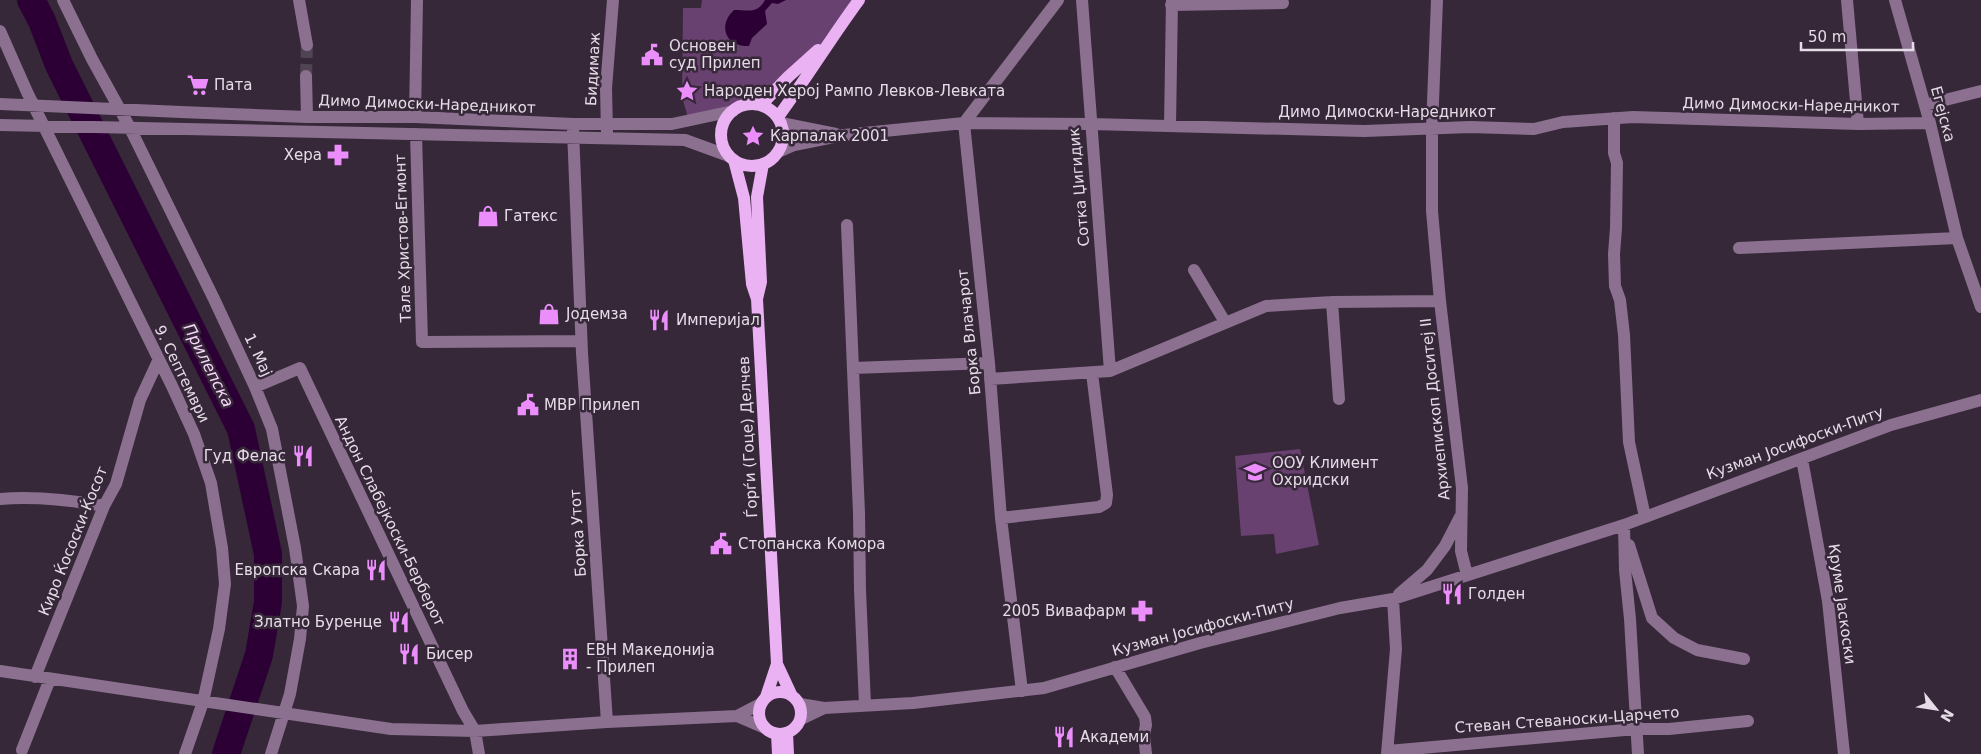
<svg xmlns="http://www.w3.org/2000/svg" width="1981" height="754" viewBox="0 0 1981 754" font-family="'DejaVu Sans',sans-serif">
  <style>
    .green { fill: #694170 }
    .water { fill: #2c0034 }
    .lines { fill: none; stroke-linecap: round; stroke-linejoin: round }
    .river { stroke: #2c0034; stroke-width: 28 }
    .minor-tunnel { stroke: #504353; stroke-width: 12; stroke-dasharray: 12 6; stroke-linecap: butt }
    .minor { stroke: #8b7090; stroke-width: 12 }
    .major { stroke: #eab1f3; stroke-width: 12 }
    .labels { text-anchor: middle; stroke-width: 5; stroke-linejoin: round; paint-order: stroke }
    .poi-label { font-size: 15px; fill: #e6dce7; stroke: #362839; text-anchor: start }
    .street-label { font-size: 15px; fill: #e6dce7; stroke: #362839 }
    .water-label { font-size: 16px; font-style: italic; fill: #f8d6fd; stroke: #362839 }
  </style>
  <rect width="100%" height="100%" fill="#362839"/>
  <path class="green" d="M702 0H859L831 38 761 105H743L733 111 689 121 682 97 683 8H701Z
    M1300 449 1319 545 1276 554 1274 534 1241 536 1235 456Z"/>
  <path class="water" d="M765 0H786L778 4 772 3 765 11 767 24 752 38 749 46C726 47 717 26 734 10 749 10 757 14 765 0Z"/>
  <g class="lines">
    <path class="river" d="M31 0 42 21 59 65 241 429 268 554V602L259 655 226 754"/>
    <path class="minor-tunnel" d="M306 76 307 45"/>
    <path class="minor" d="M63 0 92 59 129 126 214 299 255 387 272 429 295 548 303 606 300 639 290 694 271 754
      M299 0 307 45
      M1082 0 1110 371
      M1437 0 1432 128V211L1440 301 1462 488 1461 551 1467 575
      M1847 0 1858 124
      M1895 0 1930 123 1957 238 1981 307
      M1171 5 1283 3
      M0 31 27 92 172 386 194 434 211 483 222 548 225 584 219 629 203 702 185 754
      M306 76 307 117
      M0 104 181 112 307 117H415L573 124H672L733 111
      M1925 105 1981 91
      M415 117 417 0
      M1614 118V153L1617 163 1616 228 1614 254 1615 286 1620 300 1624 335 1629 442 1645 517
      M781 123 836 134
      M0 125 685 140 729 156
      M1170 126 1172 0
      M573 130 582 353 607 722
      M607 132 606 88 613 0
      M416 134 422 342 581 341
      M778 152 794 145 844 135 964 123 1091 124 1364 131 1470 127 1534 129 1563 122 1633 117 1858 124 1930 123
      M847 225 859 513 860 590 865 705
      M1739 248 1957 238
      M1194 270 1225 322
      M1332 302 1339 399
      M853 368 989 363
      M990 379 1110 371 1266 306 1332 302 1440 301
      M255 387 300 368 463 711 475 731 479 754
      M1802 459 1828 601 1844 754
      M0 499C34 496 70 500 104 506
      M1001 518 1099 507 1106 503 1107 495 1092 373
      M1624 525 1625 570 1630 619 1638 754
      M1629 545 1652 618 1674 638 1697 650 1744 659
      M1399 594 1427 570 1445 546 1460 517
      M1115 667 1145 717 1146 725 1144 735 1146 754
      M0 671 391 729 475 731 607 722 737 716 762 703
      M35 677 104 506 116 484 140 400 158 361
      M1022 691 1001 518 989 363 964 123 1058 0
      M800 704 824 708 913 703 1044 688 1200 643 1340 608 1393 599 1624 525 1891 425 1981 400
      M737 716 765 728
      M801 719 824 708
      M22 750 50 679
      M1388 751 1636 729H1669L1748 721
      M1387 754 1396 649 1393 599"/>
    <path class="major" d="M721 135a31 31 0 1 1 62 0a31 31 0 1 1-62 0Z
      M761 105 788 77 818 50
      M778 117C806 79 831 38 859 0
      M734 160 744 198 752 284 757 299 777 664 791 694
      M757 299 761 282 757 197 763 164
      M759 713a21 21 0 1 1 42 0a21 21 0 1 1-42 0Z
      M766 697 777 664
      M787 733 788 754
      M777 734 778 754"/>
  </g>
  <defs>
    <g id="civic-bare" transform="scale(1.725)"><path d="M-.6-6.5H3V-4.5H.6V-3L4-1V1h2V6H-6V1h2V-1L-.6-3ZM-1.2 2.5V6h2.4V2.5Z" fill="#eb8dfb" stroke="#362839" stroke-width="2.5" paint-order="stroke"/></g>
    <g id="supermarket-bare" transform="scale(1.725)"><path d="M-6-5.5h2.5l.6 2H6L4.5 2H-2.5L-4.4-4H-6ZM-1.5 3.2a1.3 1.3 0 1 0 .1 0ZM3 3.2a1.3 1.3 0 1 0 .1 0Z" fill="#eb8dfb" stroke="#362839" stroke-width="2.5" paint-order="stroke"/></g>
    <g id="sight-bare" transform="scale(1.725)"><path d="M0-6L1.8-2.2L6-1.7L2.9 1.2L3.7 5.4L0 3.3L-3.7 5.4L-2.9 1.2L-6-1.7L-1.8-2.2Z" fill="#eb8dfb" stroke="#362839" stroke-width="2.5" paint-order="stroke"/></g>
    <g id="pharmacy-bare" transform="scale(1.725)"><path d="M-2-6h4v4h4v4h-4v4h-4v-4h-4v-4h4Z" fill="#eb8dfb" stroke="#362839" stroke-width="2.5" paint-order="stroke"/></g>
    <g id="shop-bare" transform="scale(1.725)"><path d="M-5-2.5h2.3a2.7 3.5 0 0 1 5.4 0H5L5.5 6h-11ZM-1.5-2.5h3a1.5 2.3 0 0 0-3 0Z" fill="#eb8dfb" stroke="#362839" stroke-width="2.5" paint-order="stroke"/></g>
    <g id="restaurant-bare" transform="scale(1.725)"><path d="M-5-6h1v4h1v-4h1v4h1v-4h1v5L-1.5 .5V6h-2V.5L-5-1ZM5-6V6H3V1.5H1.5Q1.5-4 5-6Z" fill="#eb8dfb" stroke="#362839" stroke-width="2.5" paint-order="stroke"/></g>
    <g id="school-bare" transform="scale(1.725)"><path d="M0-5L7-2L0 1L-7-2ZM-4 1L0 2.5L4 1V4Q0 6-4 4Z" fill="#eb8dfb" stroke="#362839" stroke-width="2.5" paint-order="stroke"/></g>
    <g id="building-bare" transform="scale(1.725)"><path d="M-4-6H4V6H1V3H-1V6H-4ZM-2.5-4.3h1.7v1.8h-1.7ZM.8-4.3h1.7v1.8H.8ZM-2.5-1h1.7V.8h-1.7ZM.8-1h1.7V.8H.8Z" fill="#eb8dfb" stroke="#362839" stroke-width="2.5" paint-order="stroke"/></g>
  </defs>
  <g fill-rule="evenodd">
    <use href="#civic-bare" x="652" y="55"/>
    <use href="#supermarket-bare" x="198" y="85"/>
    <use href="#sight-bare" x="687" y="91"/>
    <use href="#sight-bare" x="753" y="136"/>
    <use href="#pharmacy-bare" x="338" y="155"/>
    <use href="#shop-bare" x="488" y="216"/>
    <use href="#shop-bare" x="549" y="314"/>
    <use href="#restaurant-bare" x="659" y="320"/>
    <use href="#civic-bare" x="528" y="405"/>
    <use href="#restaurant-bare" x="303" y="456"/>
    <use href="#school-bare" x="1255" y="472"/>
    <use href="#civic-bare" x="721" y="544"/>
    <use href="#restaurant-bare" x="376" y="570"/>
    <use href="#restaurant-bare" x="1452" y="594"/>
    <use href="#pharmacy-bare" x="1142" y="611"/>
    <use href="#restaurant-bare" x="399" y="622"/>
    <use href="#restaurant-bare" x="409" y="654"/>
    <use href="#building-bare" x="570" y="659"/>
    <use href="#restaurant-bare" x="1064" y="737"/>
  </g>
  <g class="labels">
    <g class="poi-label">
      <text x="669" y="51">Основен<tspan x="669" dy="17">суд Прилеп</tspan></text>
      <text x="214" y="90">Пата</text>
      <text x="704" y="96">Народен Херој Рампо Левков-Левката</text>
      <text x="770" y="141">Карпалак 2001</text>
      <text x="322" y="160" text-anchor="end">Хера</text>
      <text x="504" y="221">Гатекс</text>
      <text x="566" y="319">Јодемза</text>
      <text x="676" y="325">Империјал</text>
      <text x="544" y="410">МВР Прилеп</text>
      <text x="286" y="461" text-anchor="end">Гуд Фелас</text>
      <text x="1272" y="468">ООУ Климент<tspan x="1272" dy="17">Охридски</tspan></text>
      <text x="738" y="549">Стопанска Комора</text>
      <text x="360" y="575" text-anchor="end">Европска Скара</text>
      <text x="1468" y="599">Голден</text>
      <text x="1126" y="616" text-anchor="end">2005 Вивафарм</text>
      <text x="382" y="627" text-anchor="end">Златно Буренце</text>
      <text x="586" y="655">ЕВН Македонија<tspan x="586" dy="17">- Прилеп</tspan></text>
      <text x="426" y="659">Бисер</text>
      <text x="1080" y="742">Академи</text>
    </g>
    <g class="street-label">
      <text transform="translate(593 69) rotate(-87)" y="5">Бидимаж</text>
      <text transform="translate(427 104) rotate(2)" y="5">Димо Димоски-Наредникот</text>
      <text transform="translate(1791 105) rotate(1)" y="5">Димо Димоски-Наредникот</text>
      <text x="1387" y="117">Димо Димоски-Наредникот</text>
      <text transform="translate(1943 114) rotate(75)" y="5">Егејска</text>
      <text transform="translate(1079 187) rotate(-95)" y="5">Сотка Џигидик</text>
      <text transform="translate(403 238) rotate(-92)" y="5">Тале Христов-Егмонт</text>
      <text transform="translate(969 332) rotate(-96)" y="5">Борка Влачарот</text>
      <text transform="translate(258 355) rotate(65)" y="5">1. Мај</text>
      <text transform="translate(182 374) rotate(64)" y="5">9. Септември</text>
      <text transform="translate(1435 409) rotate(-96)" y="5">Архиепископ Доситеј II</text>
      <text transform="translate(748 437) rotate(-93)" y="5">Ѓорѓи (Гоце) Делчев</text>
      <text transform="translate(1795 443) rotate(-20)" y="5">Кузман Јосифоски-Питу</text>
      <text transform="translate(390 521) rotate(64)" y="5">Андон Слабејкоски-Берберот</text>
      <text transform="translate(578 533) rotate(-94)" y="5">Борка Утот</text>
      <text transform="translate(73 541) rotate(-68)" y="5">Киро Ќососки-Ќосот</text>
      <text transform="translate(1842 604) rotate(82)" y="5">Круме Јаскоски</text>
      <text transform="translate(1203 627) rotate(-15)" y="5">Кузман Јосифоски-Питу</text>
      <text transform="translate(1567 720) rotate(-4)" y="5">Стеван Стеваноски-Царчето</text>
    </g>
    <g class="water-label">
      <text transform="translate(209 365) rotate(63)" y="6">Прилепска</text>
    </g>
  </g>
  <g transform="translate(1936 709) rotate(120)" stroke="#362839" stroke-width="4" paint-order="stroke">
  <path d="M0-4L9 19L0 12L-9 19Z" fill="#e6dce7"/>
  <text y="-8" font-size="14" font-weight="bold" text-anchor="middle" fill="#e6dce7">N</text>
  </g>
  <path d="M1801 42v8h112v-8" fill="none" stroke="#e6dce7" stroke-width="2.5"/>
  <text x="1808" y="42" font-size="15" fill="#e6dce7" stroke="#362839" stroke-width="4" paint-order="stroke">50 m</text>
</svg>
